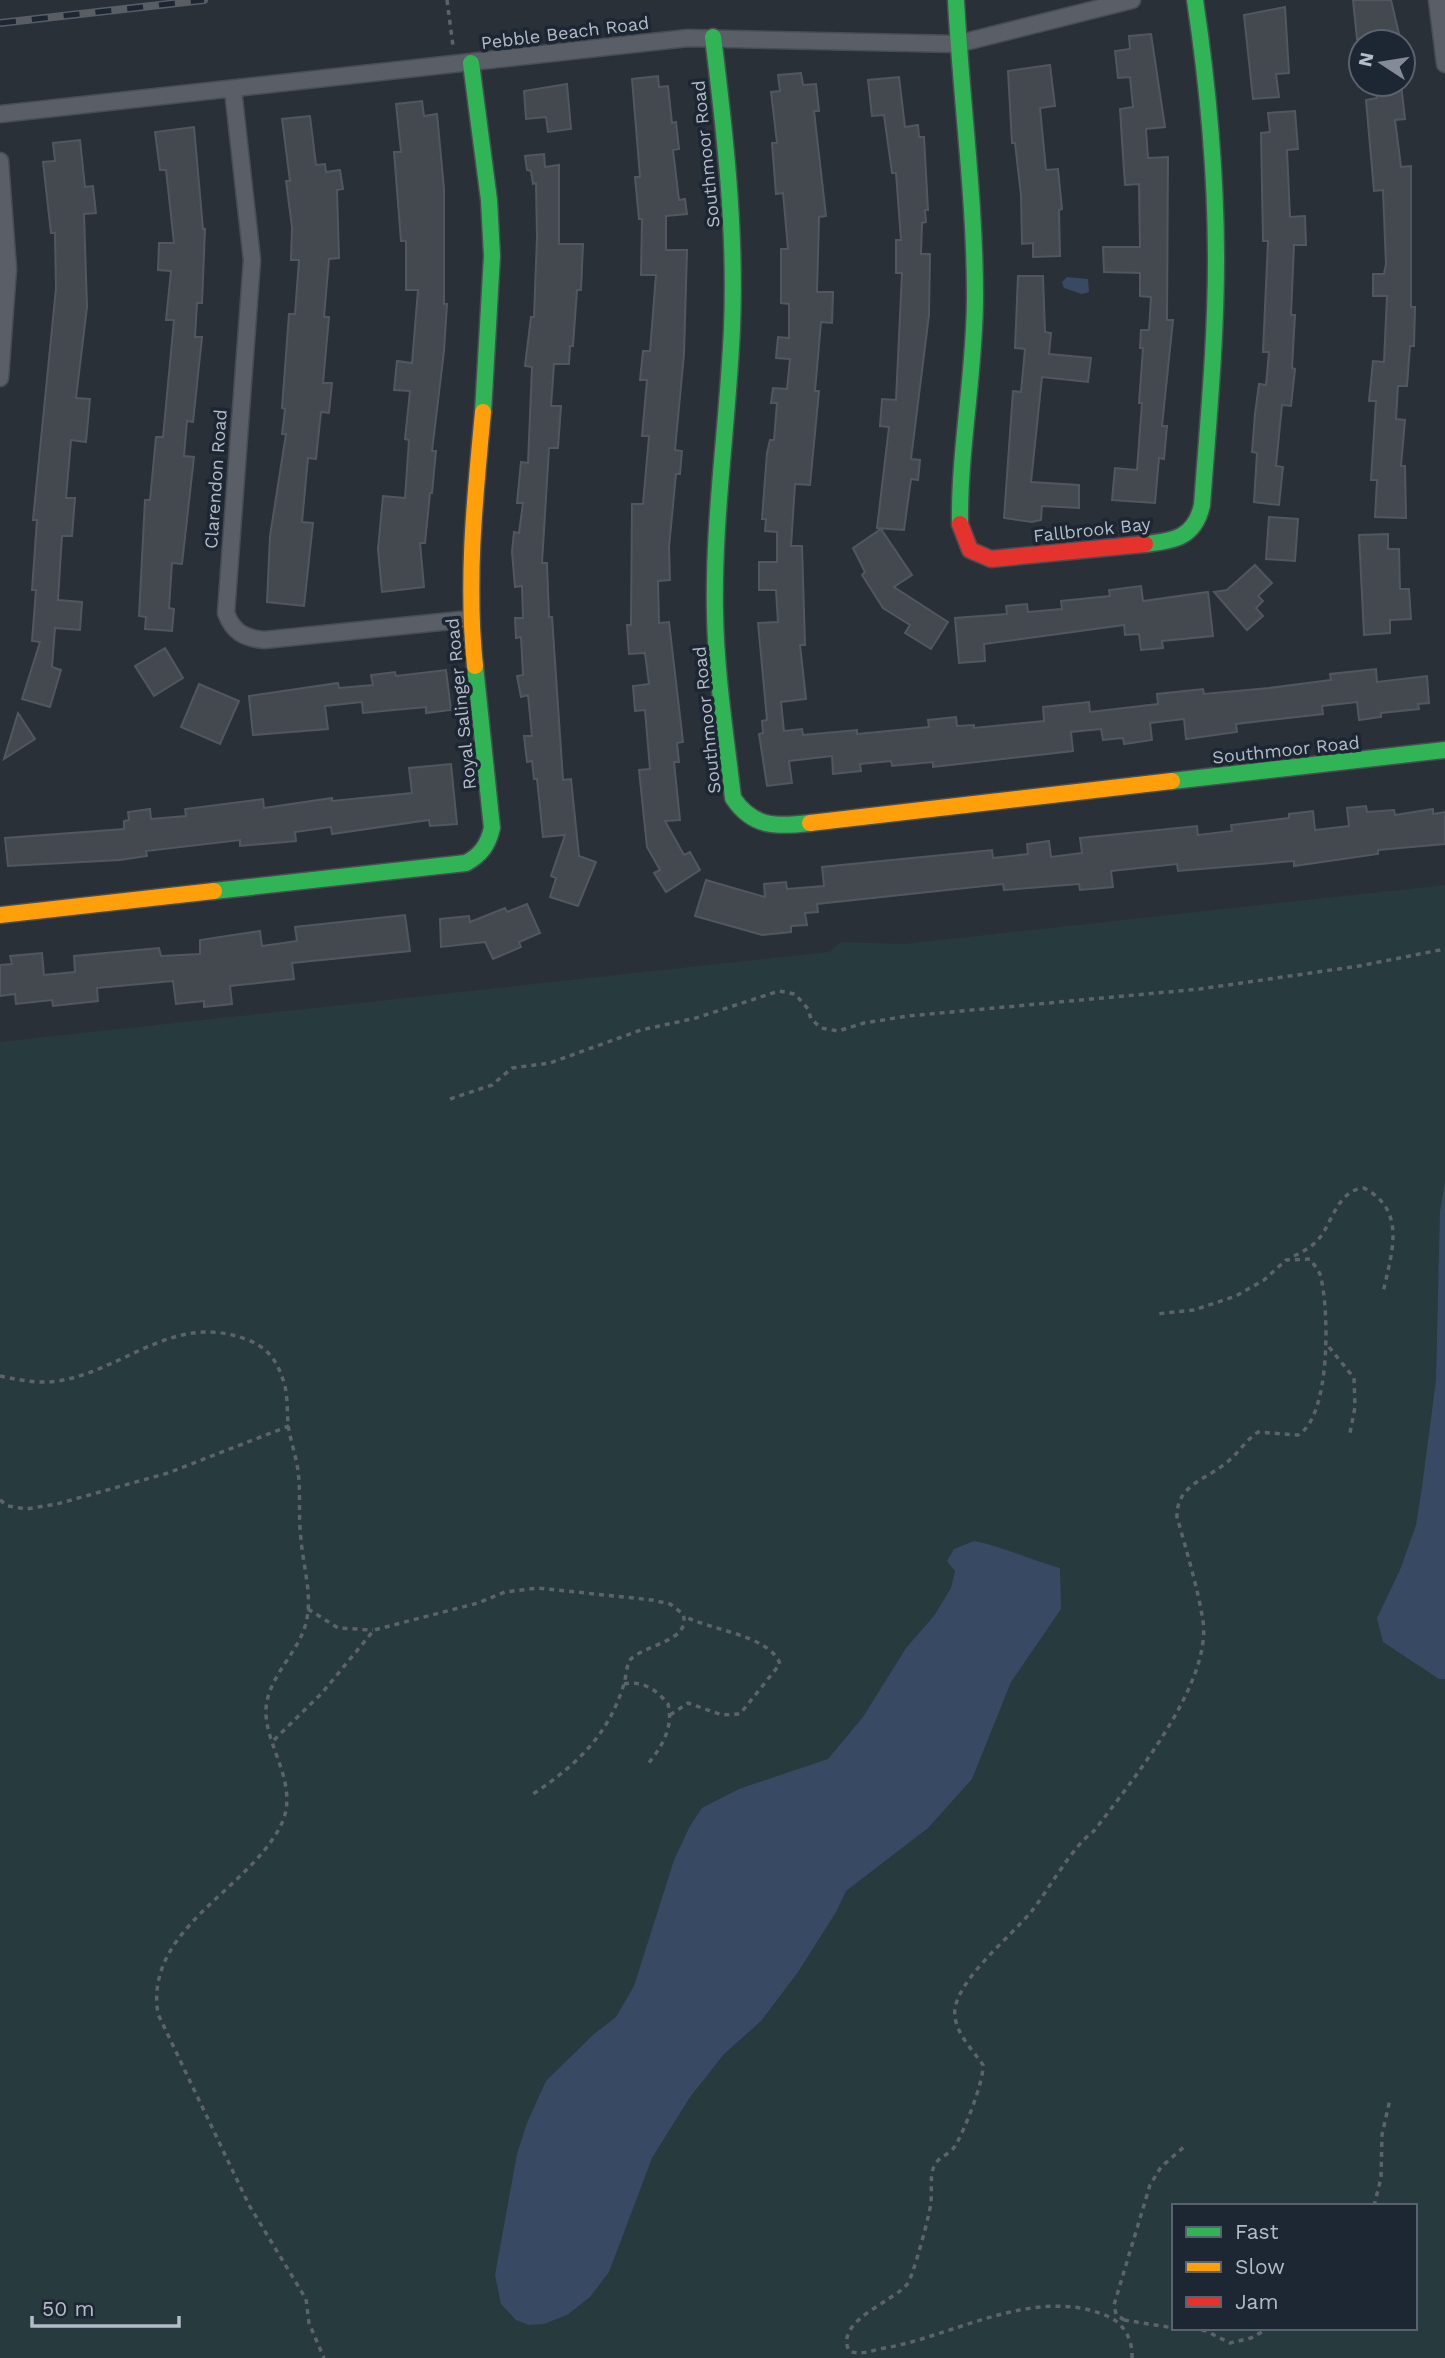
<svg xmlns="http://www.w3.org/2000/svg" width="1445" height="2358" viewBox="0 0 1445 2358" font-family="'Work Sans',sans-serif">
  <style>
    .green { fill: #273a3e; fill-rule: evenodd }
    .water { fill: #384963 }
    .building { fill: #444950; stroke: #52575f; stroke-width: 2 }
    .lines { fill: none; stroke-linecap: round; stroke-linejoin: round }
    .street-casing { stroke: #484c53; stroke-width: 19 }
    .fast-casing { stroke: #484c53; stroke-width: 19 }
    .slow-casing { stroke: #484c53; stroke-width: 19 }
    .jam-casing { stroke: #484c53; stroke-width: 19 }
    .path { stroke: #5d636a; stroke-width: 3.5; stroke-dasharray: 5 5; stroke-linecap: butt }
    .street { stroke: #5a5e66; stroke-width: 16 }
    .fast { stroke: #30b455; stroke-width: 16 }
    .slow { stroke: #ff9f0a; stroke-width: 16 }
    .jam { stroke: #e5322d; stroke-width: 16 }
    .rail-casing { stroke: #595d64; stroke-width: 8 }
    .rail { stroke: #1d2633; stroke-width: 5; stroke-dasharray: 16; stroke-linecap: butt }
    .labels { text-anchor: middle; stroke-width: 7; stroke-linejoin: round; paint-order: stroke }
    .street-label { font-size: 18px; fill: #b4bcc9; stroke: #1d2633 }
  </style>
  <rect width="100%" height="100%" fill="#2a3038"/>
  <path class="green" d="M1445 885V2358H0V1042L829 952 841 942 904 944ZM1174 2206H1415V2328H1174Z"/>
  <path class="water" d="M1067 277 1088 279 1089 292 1082 294 1064 288 1062 282Z
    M1445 1181V1679H1439L1383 1642 1377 1618 1400 1570 1416 1525 1422 1487 1436 1380 1440 1211Z
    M974 1541C1004 1547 1031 1560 1060 1568L1061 1609 1011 1682 972 1779 928 1828 846 1891 836 1912 798 1972 761 2021 724 2054 690 2097 652 2158 609 2272 590 2297 567 2315 544 2324 529 2325 516 2320 501 2304 495 2275 517 2154 527 2123 546 2081 594 2034 616 2017 634 1986 674 1860 690 1826 702 1808 739 1789 828 1759 863 1717 906 1648 934 1616 951 1588 955 1571 947 1561 954 1549Z"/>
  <path class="building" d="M1353 0H1391L1399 34 1357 39Z
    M1285 7 1289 73 1276 74 1279 97 1253 99 1244 15Z
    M1151 34 1165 127 1146 129 1148 158 1168 157 1167 320H1173L1162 426H1167L1164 459 1159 458 1155 503 1112 500 1115 468 1137 470 1142 403H1139L1143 348H1140L1141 330H1149L1151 297 1140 296V273L1104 272 1103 247H1140L1139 184 1125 185 1122 141 1120 109 1133 107 1130 77 1118 78 1115 51 1130 49 1129 36Z
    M1050 65 1055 106 1040 108 1046 170 1058 169 1062 209 1059 210 1060 256 1033 257V243L1022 244 1021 195 1015 143H1012L1008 71Z
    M801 73 803 85 816 84 819 111H814L826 216 819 217 817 292H833L832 323 821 322 815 391H819L810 485 795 484 791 546H802L805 645H800L806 699 781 702 784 731 802 729 803 735 857 730V734L929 727 928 720 956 717 957 726 974 725V728L1044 721 1043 707 1089 702 1090 712 1158 704 1157 694 1203 689 1204 694 1269 688 1331 680 1330 674 1376 669 1377 682 1427 676 1429 703 1418 704 1419 709 1381 713V717L1359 720 1357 702 1322 706 1323 714 1236 724 1237 732 1186 739 1184 719 1150 723 1152 740 1124 744 1123 738 1103 740 1101 729 1071 732 1073 751 933 767V762L892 766 891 761 860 764 861 771 833 774 832 756 789 761 792 783 767 786 759 734 763 733 762 721 767 720 758 623 778 622 776 590H759V562H777V532L765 531 766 519H762L764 492 767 453 770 440H774L777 403H771L773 388 787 389 790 359 776 358 778 337 789 338V304L781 303V249H788L783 193 776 194 772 143H777L771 92 780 91 778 75Z
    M658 76 659 87 668 86 672 123 676 122 679 149 673 150 679 200 685 199 687 214 666 216V250H687L684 354 675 450 682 451 680 474H676L669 547 670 580 658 581 659 623 669 622 683 742 677 743 679 762H674L680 820 665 821 684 855 690 852 700 870 666 892 654 873 660 870 647 847 639 770 650 769 645 710 635 711 633 686 649 684 645 653 629 654 627 625H631L632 504H643L649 436H642L647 380H640L643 351H650L656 275H641L642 219H639L635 177H640L632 79Z
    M899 77 905 127 918 125 919 137H924L928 210H925L926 222 922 223 921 254H930L929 315 911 459 920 460 918 480 911 479 904 530 877 528 889 427 880 426 882 399 896 400 902 273H896V240H901L896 173H892L884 115 872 116 868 80Z
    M567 84 571 129 548 132 546 117 526 119 524 91Z
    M1375 84H1401L1405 119 1395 120 1399 151 1401 167 1411 166V307H1415L1414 346H1410L1407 386H1398L1396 419 1405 420 1401 466H1405L1406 518 1375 517 1377 480H1371L1376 401H1369L1373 361 1384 362 1387 296H1373V274H1384L1386 264 1383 190 1374 191 1366 100 1377 98Z
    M422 101 424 116 437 114 444 189V304H447L444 351 432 451H436L432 493H430L425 543H420L424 587 382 592 378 549 383 496 405 498 409 440 405 439 410 391 394 390 397 361 412 363 418 290H406V241H401L394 152H401L396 104Z
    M1295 111 1298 149 1287 150 1290 217 1305 216 1306 245H1294L1291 315H1295L1292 368 1295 369 1291 406 1282 405 1276 466 1283 467 1279 505 1254 502 1257 453 1252 452 1255 414 1259 384 1266 385 1269 352H1263L1268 241H1263L1261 133 1270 132 1268 113Z
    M310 116 316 165 325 164 326 172 340 170 343 189 337 190 339 258 329 259 324 317H329L323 383H332L329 413 321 412 316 459 308 458 302 522 313 523 304 606 267 602 270 536 286 434H282L285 409 282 408 289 314H295L299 260H291L292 227 286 181H290L282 119Z
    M194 127 203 229H205L202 303H197L195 337H202L193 422 187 421 184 456 194 457 182 564 172 563 169 608 174 609 172 631 145 629 146 617 139 616 145 500H150L156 437H163L174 320H166L171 271 158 270 159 243H174L166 170H160L155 132Z
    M80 140 85 187 93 186 96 213 84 214 87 307 76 398 90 399 86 442 71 440 66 498H75L72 536H62L58 600 82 602 80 630 55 628 52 667 61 670 50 707 22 699 40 642 32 641 36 590H32L37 520H33L56 288 55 233H51L43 162 55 161 53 143Z
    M544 154 545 167 559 165V244H583L581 290H577L573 346H570L569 364H554L551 406H561L558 448H549L542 563H547L549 617H552L563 780 571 779 579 856 596 862 578 906 550 897 556 878 551 876 565 835 543 837 537 779H534L532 761 527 762 524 736H532L528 695 521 697 517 676 523 675 521 637 516 638 515 618H523L522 586 515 587 512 552 514 532 519 533 523 503H517L521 462 528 463 532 367 525 366 531 317H534L537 237 536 183 533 184 531 171 527 170 525 156Z
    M1018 276H1043L1045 332 1051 333 1049 354 1091 358 1088 382 1042 377 1031 482 1079 485V508L1042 506 1041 520 1032 522 1004 518 1013 391 1021 392 1025 349 1015 348Z
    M1269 517 1298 519 1295 561 1266 559Z
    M881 529 912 575 894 587 948 622 931 649 905 633 910 625 883 608 862 575 865 572 853 548Z
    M1388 534V549H1399L1400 589H1409L1411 619 1390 620V633L1364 635 1359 535Z
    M1255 565 1272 583 1258 596 1263 601 1256 608 1263 616 1247 630 1214 592 1227 590Z
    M1141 586 1143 601 1208 592 1213 636 1162 641 1163 648 1141 650 1139 634 1125 635 1124 625 984 644 985 661 959 663 955 618 1007 614 1006 606 1027 604 1028 612 1062 609 1061 601 1110 596 1109 590Z
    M165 648 183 678 154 696 135 666Z
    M446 670 451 710 426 713V707L363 713 362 702 325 706 328 729 253 735 249 696 338 683 339 688 373 685 371 675 395 672 396 676Z
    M199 684 239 701 220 744 181 727Z
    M18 713 35 739 4 759Z
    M451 764 457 824 430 826 429 820 332 834 331 827 295 832 296 841 240 846V840L146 851 147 856 120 860 8 866 5 838 124 829V821L129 820 128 812 150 809 151 819 186 816 185 809 263 799 264 808 332 798V801L412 793 409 768Z
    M1366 806 1367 812 1394 810 1395 815 1433 809V814L1445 812V844L1378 850V854L1294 866V861L1178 871 1177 864 1111 871 1113 887 1080 890 1079 884 1004 890 1003 884 817 904 818 912 805 913 807 925 791 926V932L762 935 695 916 706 880 765 897 764 884 786 882 787 889 824 886 822 867 992 850 993 858 1028 854 1027 844 1049 841 1051 857 1082 853 1080 838 1197 826 1198 835 1232 831 1231 825 1289 818V814L1313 811 1315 830 1349 826 1347 808Z
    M527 904 540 933 519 942 521 947 493 959 485 942 441 947 440 919 469 916 470 922 505 908 507 912Z
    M405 915 410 951 292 963 294 979 230 986 232 1004 204 1007V1001L176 1004 173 981 97 988 98 1001 53 1006 52 1000 16 1004 15 994 0 996V965L12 964 10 956 42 953 44 975 75 972 74 956 159 948 161 956 200 954V940L260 931 262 946 297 941 295 927Z"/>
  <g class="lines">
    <g class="street-casing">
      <path id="street" d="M1437 0 1445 64
        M233 90 252 260 226 613C233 632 244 638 264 640L470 619
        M0 114 688 38 957 44 1132 0
        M0 161 8 269 0 378"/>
    </g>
    <g class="fast-casing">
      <path id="fast" d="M956 0C961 99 975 197 975 297 975 373 959 448 960 524
        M713 37C725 133 736 230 732 328 728 423 713 518 715 613 716 675 726 737 733 798 753 828 777 827 810 823
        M471 63 489 200 492 256 483 412
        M1145 544C1175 541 1195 537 1202 505 1208 424 1216 342 1216 260 1216 173 1208 86 1195 0
        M1172 781 1445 750
        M214 891 466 863C481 855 488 845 492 828L475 666"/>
    </g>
    <g class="slow-casing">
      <path id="slow" d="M475 666C466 581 475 496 483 412
        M810 823 1172 781
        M0 915 214 891"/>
    </g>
    <g class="jam-casing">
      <path id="jam" d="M960 524 970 550 991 559 1145 544"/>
    </g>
    <path class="path" d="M447 0 453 46
      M450 1099 492 1085 512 1068 550 1063 641 1030 696 1018 779 991 795 994 808 1009 811 1019 821 1028 838 1031 864 1023 908 1016 1200 989 1359 966 1445 949
      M1294 1256C1304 1251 1314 1246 1321 1236 1333 1219 1339 1190 1364 1188 1408 1211 1391 1254 1383 1293
      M1329 1347 1354 1378 1355 1407 1350 1433
      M0 1376C19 1380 38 1384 58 1381 126 1370 174 1311 248 1340 266 1347 276 1359 282 1377 288 1391 287 1409 288 1424 290 1440 296 1455 298 1471 301 1494 298 1516 301 1539 303 1567 313 1595 306 1623 298 1654 268 1676 266 1709 264 1746 302 1786 280 1827 246 1892 144 1929 158 2014L249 2205 306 2299 309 2323 324 2358
      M0 1500 8 1506 26 1509 57 1504 168 1473 289 1426
      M308 1609 338 1628 373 1630
      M624 1684C642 1680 657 1690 668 1704 674 1728 661 1748 647 1765
      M670 1715 688 1703 722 1715 740 1714 780 1664C770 1635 709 1630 684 1616
      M274 1740 322 1693 374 1630 478 1603 505 1592 538 1588 652 1600 670 1604 683 1614C692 1642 643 1644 629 1661 626 1669 626 1679 623 1687 607 1737 575 1766 533 1794
      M1374 2206 1381 2178 1382 2135 1390 2099
      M1124 2320 1116 2314 1114 2305 1150 2185 1161 2167 1185 2146
      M1124 2320 1174 2328
      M1192 2328 1206 2331 1230 2343 1251 2338 1269 2328
      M1132 2358C1133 2340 1124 2323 1107 2316 1035 2285 954 2336 885 2348 872 2350 861 2356 849 2351 834 2320 896 2301 908 2283 913 2276 931 2211 931 2201 932 2190 930 2178 933 2169 937 2156 949 2156 955 2146 964 2132 984 2081 983 2065 973 2050 952 2030 955 2009 959 1978 1011 1936 1031 1912 1048 1891 1073 1845 1094 1831 1131 1782 1212 1684 1203 1621 1198 1589 1186 1549 1177 1517 1176 1485 1207 1479 1226 1463 1238 1454 1246 1440 1258 1432L1298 1435C1331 1416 1329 1311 1321 1278 1320 1271 1314 1265 1310 1259L1286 1260 1264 1280 1236 1296 1194 1310 1156 1314"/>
    <use href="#street" class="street"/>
    <use href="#fast" class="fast"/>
    <use href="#slow" class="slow"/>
    <use href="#jam" class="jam"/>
    <g class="rail-casing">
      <path id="rail" d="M0 23 204 0"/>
    </g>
    <use href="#rail" class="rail"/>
  </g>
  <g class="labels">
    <g class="street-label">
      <text transform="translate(565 33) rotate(-7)" y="6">Pebble Beach Road</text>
      <text transform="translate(706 154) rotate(-96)" y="6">Southmoor Road</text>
      <text transform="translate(216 479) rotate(-86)" y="6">Clarendon Road</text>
      <text transform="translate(1092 530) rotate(-6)" y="6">Fallbrook Bay</text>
      <text transform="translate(461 704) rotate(-96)" y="6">Royal Salinger Road</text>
      <text transform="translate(707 720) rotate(-96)" y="6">Southmoor Road</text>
      <text transform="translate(1286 750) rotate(-6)" y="6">Southmoor Road</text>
    </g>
  </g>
  <rect x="1172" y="2204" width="245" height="126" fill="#1d2633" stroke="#59626f" stroke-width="2"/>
  <rect x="1186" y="2227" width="35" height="10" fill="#30b455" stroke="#59626f" stroke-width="2"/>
  <text x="1235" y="2239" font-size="21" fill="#b4bcc9">Fast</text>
  <rect x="1186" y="2262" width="35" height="10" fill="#ff9f0a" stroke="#59626f" stroke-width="2"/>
  <text x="1235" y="2274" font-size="21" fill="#b4bcc9">Slow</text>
  <rect x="1186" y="2297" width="35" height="10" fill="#e5322d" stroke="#59626f" stroke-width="2"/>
  <text x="1235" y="2309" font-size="21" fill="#b4bcc9">Jam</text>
  <g transform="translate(1382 63) rotate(282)"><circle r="33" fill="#1d2633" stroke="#59626f" stroke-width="2"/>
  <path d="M0-5L12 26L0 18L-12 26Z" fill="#848b96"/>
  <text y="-10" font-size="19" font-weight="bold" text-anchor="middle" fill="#b4bcc9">N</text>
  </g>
  <path d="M32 2316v10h147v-10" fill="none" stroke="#b4bcc9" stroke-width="3.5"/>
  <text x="42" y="2316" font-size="21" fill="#b4bcc9" stroke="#1d2633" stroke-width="5" paint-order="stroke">50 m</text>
</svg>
